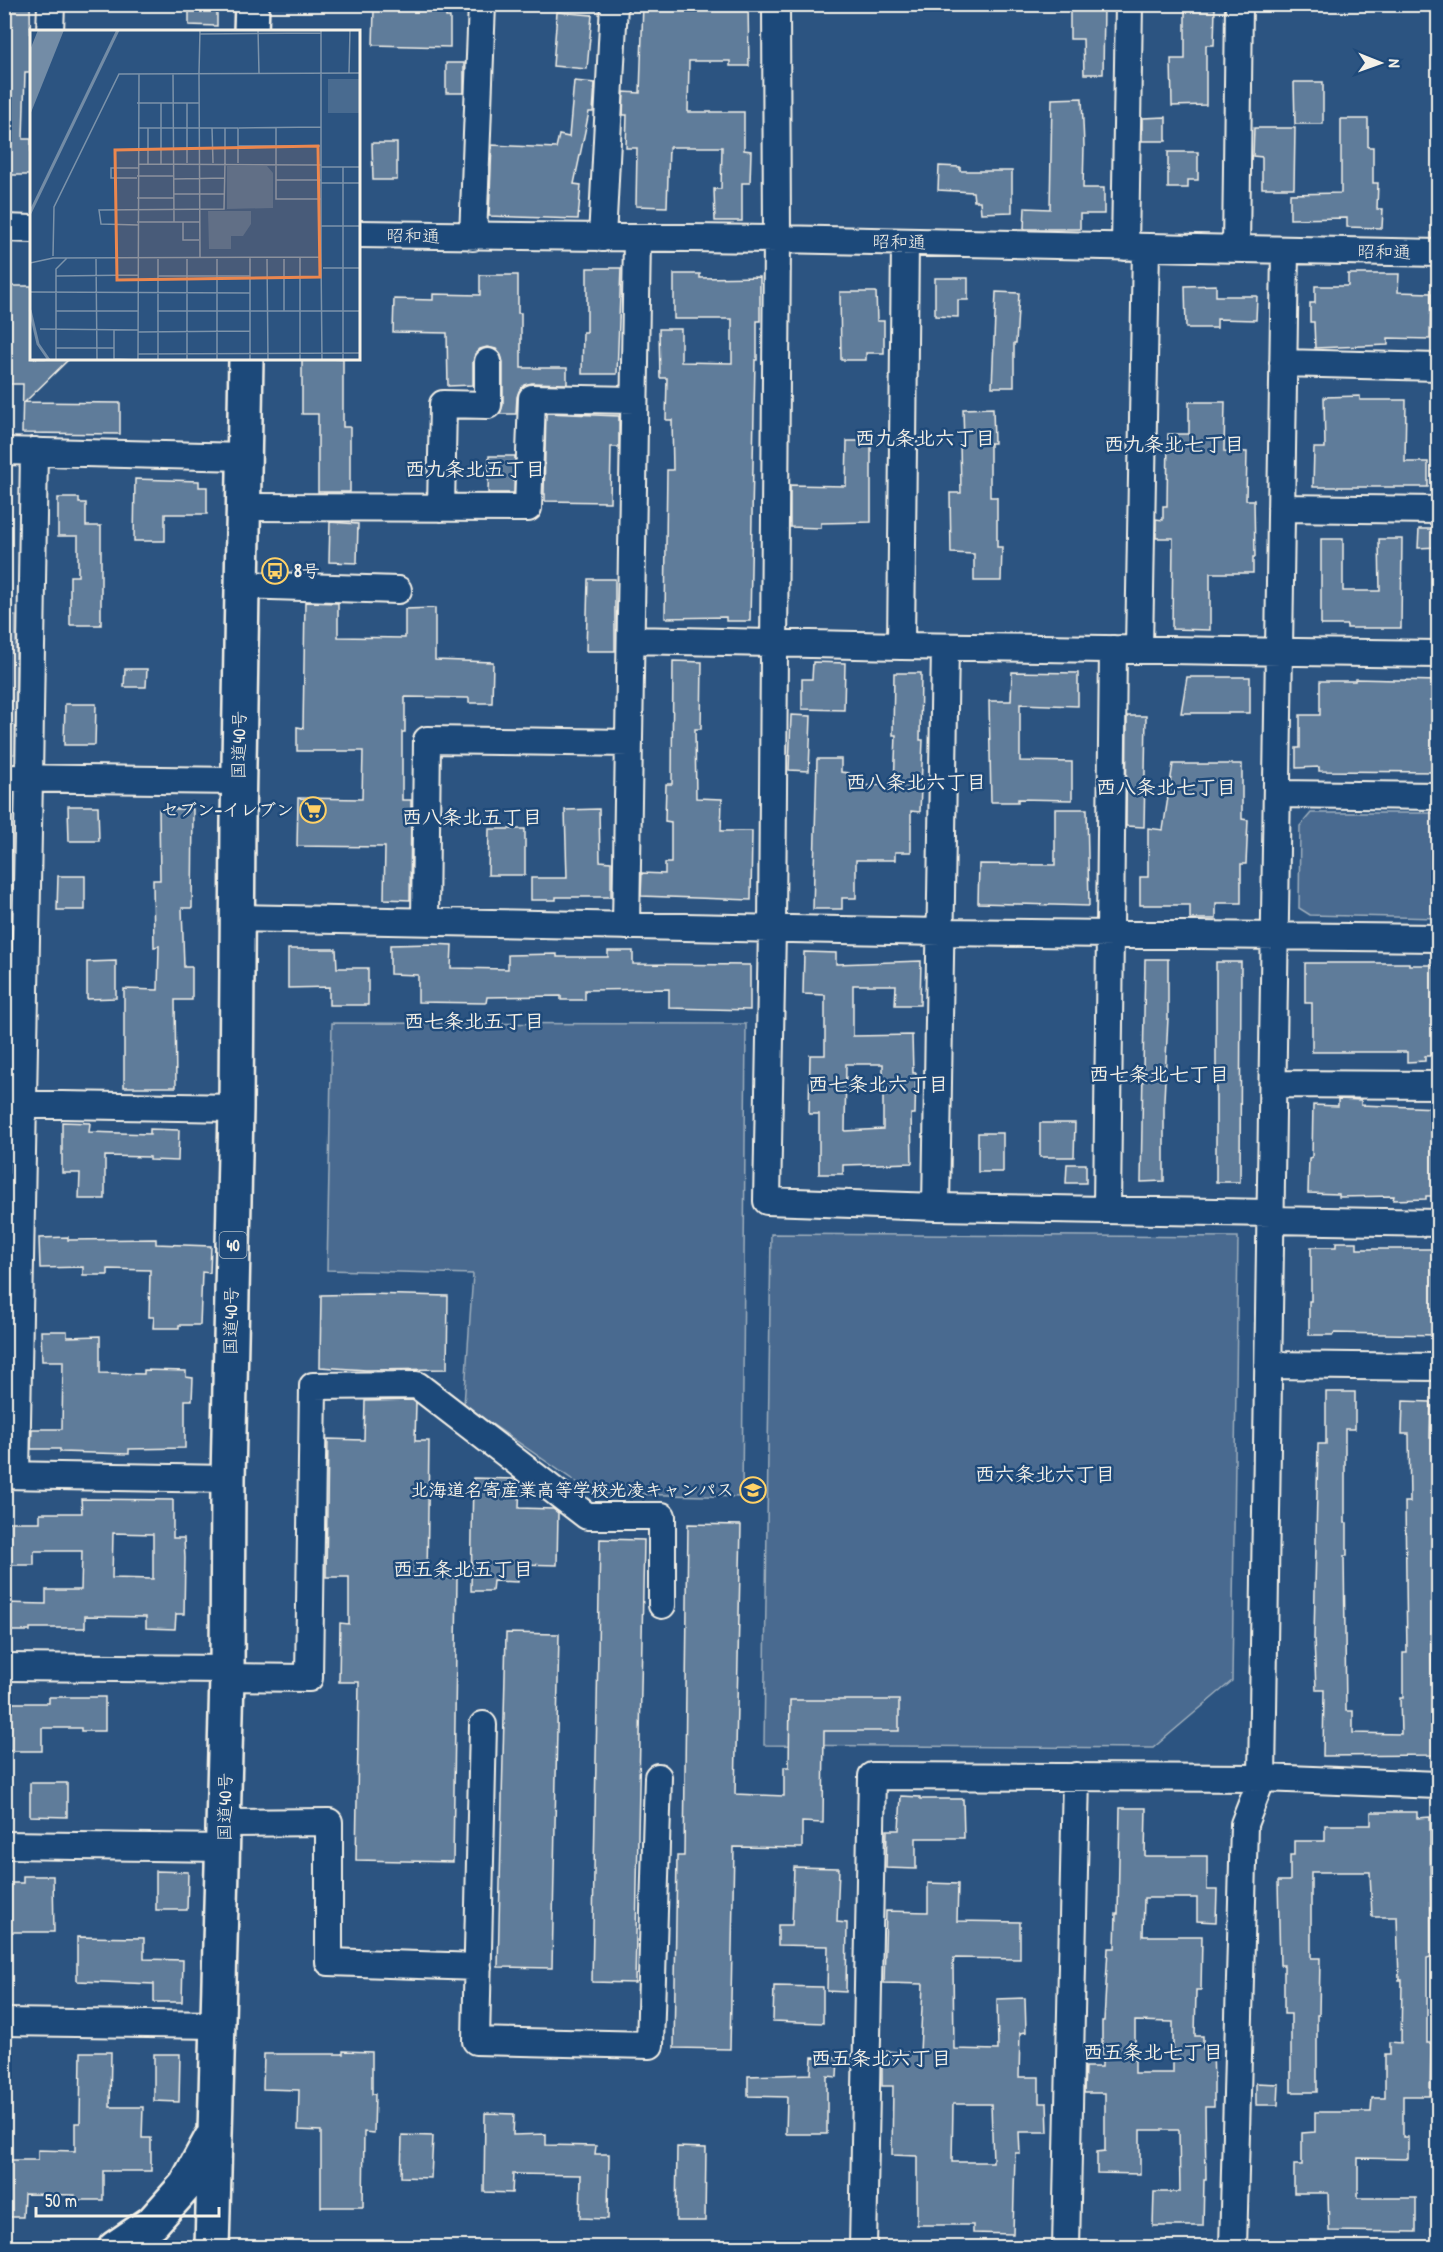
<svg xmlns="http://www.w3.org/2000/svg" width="1443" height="2252" viewBox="0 0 1443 2252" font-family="'Patrick Hand','Klee One',sans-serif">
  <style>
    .green { fill: #496b90; stroke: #9eaebc; stroke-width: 1.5 }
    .building { fill: #5e7b9a; stroke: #f4f1e8; stroke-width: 1.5; fill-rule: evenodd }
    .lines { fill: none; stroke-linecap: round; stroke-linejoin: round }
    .minor-casing { stroke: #f4f1e8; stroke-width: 30 }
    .highway-casing { stroke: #f4f1e8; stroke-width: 38 }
    .minor { stroke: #1f4a7a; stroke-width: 26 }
    .highway { stroke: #1f4a7a; stroke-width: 33 }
    .labels { text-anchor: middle; stroke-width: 5; stroke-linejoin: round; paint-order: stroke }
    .shield { fill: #1f4a7a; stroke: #b4bfc7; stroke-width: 1.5 }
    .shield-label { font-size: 16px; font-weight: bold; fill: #f4f1e8 }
    .street-label { font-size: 18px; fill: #f4f1e8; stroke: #1f4a7a }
    .poi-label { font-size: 18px; font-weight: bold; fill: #f4f1e8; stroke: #1f4a7a; text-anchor: end }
    .neighbourhood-label { font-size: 20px; font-weight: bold; fill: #f4f1e8; stroke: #1f4a7a }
    .inset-river { fill: none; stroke: #738ca6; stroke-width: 3 }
    .inset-road { fill: none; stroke: #7c93aa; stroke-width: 1.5 }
    .view { fill: #ec874e; fill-opacity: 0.15; stroke: #ec874e; stroke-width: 3 }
    .inset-edge { fill: none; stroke: #f4f1e8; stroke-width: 3 }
  </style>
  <rect width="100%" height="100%" fill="#2c5481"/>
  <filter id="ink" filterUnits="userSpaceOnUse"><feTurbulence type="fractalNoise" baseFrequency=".0167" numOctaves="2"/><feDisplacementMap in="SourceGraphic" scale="12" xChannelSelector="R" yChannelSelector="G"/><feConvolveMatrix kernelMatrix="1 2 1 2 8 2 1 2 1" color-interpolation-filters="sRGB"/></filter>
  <g filter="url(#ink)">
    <path class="green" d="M5 616H16L15 754H5Z
      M1311 813H1438V918L1310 915 1299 908 1300 826Z
      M332 1023 746 1024 742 1497 592 1493 464 1405 473 1274 327 1270Z
      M771 1234 1238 1237 1232 1681 1153 1748 764 1745Z"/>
    <path class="building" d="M4 4H30L31 72H25L23 139H31V175H4Z
      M189 4H217V26L189 25Z
      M411 4H446V17H450V47L373 45 374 10H411Z
      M643 4H748L749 66H730V61H689L688 112H744V150L751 151 750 183H742V221H715L714 189H721L722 147H669L667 207 636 206 637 148H626L627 115H623L624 92 640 93Z
      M1070 4 1104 5 1103 74H1084L1083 39H1070Z
      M1185 7 1215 8 1214 45H1206V105L1172 106 1171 59H1185Z
      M557 12 592 15 587 69 553 66Z
      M446 63H464V93H446Z
      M574 81 595 83 593 112H589L574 184 581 185 578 219 489 216 492 145 556 148 559 135 569 137Z
      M1294 82H1323V124H1295Z
      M1082 98 1084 146 1083 188H1104V214H1080V229H1024L1025 208 1050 209 1052 99Z
      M1166 117V141H1142V118Z
      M1341 119H1368V147H1373V183H1378L1377 209H1383L1382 228 1347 227V218L1290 219V194L1341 193Z
      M1254 128H1295L1294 188H1262V157L1253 156Z
      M372 143H397V180H373Z
      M1168 152H1198V180H1188V188H1168Z
      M939 166 960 167V171H1012V212L981 213 980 201H974L973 192 938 190Z
      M587 268H621L617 374H582L583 332H587Z
      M674 274H700V278L760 277V321H757V360H755L750 621H726V617L665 618 667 470H673L672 420H666L667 378H660L659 329H681V362L732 363V319H674Z
      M1348 274H1399L1398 292 1431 293 1430 339 1388 338V345L1315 348 1314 322H1310V303H1315V286H1348Z
      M480 275H518V313H521V368H567V384L532 383 524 385 519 391 517 397 516 414H500L503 405V362L501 355 496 349 487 347 480 349 475 354 473 362V385L448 386 447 333 393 332 394 299 433 300V294L480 295Z
      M935 278H968V300H958V317L935 316Z
      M1216 285V296H1257L1256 320 1217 319V328H1186L1185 286Z
      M4 286H32V358H70L25 402 120 403V434L22 433 23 384H4Z
      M840 292H876L877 321H884V353H866V360H841Z
      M996 292 1019 293 1016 343H1014V387H992Z
      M302 358H343V427H350V492H318V414H302Z
      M1360 396V400H1406L1405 462H1428V487H1313L1314 448H1325L1324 397Z
      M1189 402H1225L1224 451 1247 452 1246 500H1254L1255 557H1253V573H1210V630L1172 629 1173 538H1156V519L1163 520V506H1167L1168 434H1189Z
      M993 408 994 443H990V497H997V547H1002L1001 581H974V554L951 553 950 493H961L960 443H964L963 409Z
      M546 413 619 416V447H611L610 502 545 501V494H544Z
      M847 441H871V522L821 523V528L790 527V485L846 486Z
      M489 456H515L514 493H488Z
      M135 479 199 481V487H207V514H165V541H134Z
      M58 498H79V503H86V526H101V625H70V576H78V536H58Z
      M330 522 358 524 357 563 329 562Z
      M1419 529H1438V547L1418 548Z
      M1321 539H1343V591H1380L1379 539H1402L1401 628H1347V625H1321Z
      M588 579H615V651H586Z
      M305 602 338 603V637L405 638V609L435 608V660L493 662 492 703H469V698L405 697V732H402V800H411L410 900 384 899 385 847 297 846 298 798 362 799 363 751H297V727L303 728Z
      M673 661 702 662 701 729H695L696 798 722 799 721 831H752L751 900 641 896 642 873 665 874V863H671V822L665 821 666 784H672Z
      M813 662 845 663 844 710 802 709V679H812Z
      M125 669H147L146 687H124Z
      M1012 672 1078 673V706L1020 704V761L1072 762V800L1018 799V802H991L989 701H1011Z
      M894 673H921L920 740H923L920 812 911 811V852H895V860H856V898H842V909H813L817 759H841V772L849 773V786L894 785 896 735H893Z
      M1187 677H1250V713H1181Z
      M1355 679 1438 681V772L1319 771V767L1296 768V748H1300V715H1320V681H1355Z
      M65 704H96L95 745H64Z
      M791 715 811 716 809 771 789 770Z
      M1127 716H1146L1144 827 1126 826Z
      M1173 764H1242V819L1248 820 1246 864H1241V903H1216V919H1190V905H1140V877H1148V828L1163 830Z
      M68 806H98L99 841H69Z
      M159 809H193L192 908H182L184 967H192V1000H175L176 1087H124V989L158 990 159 946 154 947 153 880H160Z
      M599 809 600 861 611 862V897H556V900H531V878H567L565 810Z
      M1055 809H1087L1089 906 978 903 979 864 1055 865Z
      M489 829H525V875H488Z
      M58 876H85V910H57Z
      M432 944 452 945 451 968 508 969V955L557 954V957H608V951H633V964L750 965V1010L669 1008V989L585 990V1000H561V996L487 997 486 1003 418 1002V975L390 974V945Z
      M288 949H336L337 968H368V1005H329V987L288 988Z
      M804 952 836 953V964L921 961 920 1005H895L896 985H853V1036L912 1035 913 1073H916L915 1114H911L912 1163 843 1165V1174H819V1114H809L810 1055H825V995L803 994ZM846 1064H883V1129L845 1131Z
      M1145 959H1168V1018L1164 1100V1181L1141 1182Z
      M116 961V998L87 999V962Z
      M1216 962H1241L1240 1182H1216Z
      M1305 963H1409V965H1438V1056H1425V1061L1407 1062V1052H1312V1003H1305Z
      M1338 1099 1361 1100V1105L1438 1108V1196H1426V1199L1393 1200 1394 1196 1339 1197V1194L1308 1193 1309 1158 1312 1157 1313 1105 1338 1106Z
      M62 1122 90 1123 89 1132 150 1134V1129L179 1130 178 1161 150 1160V1157L105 1156V1199H79L80 1173H62Z
      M1040 1123H1075L1074 1157H1040Z
      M978 1133H1003V1172H978Z
      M1067 1164H1086V1183H1066Z
      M68 1237V1240L156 1239V1244L211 1246 210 1273 202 1272 200 1325H179V1328H153L154 1317H149L150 1270 108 1269V1275H83V1267L40 1268 39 1238Z
      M1336 1242H1357V1249H1438V1335L1334 1333 1333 1335H1309V1301H1311V1247H1336Z
      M367 1294 448 1296 447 1369 366 1370 320 1367 321 1295Z
      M41 1331H67V1337L100 1336V1373L144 1374V1370L186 1371V1377L193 1378 192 1400H185V1448L129 1449V1454L60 1452V1449H31L32 1429H62L63 1361H42Z
      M1326 1392H1355V1429H1345V1523H1347V1556H1344L1346 1711H1353V1733L1401 1734 1400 1698H1403V1653H1407L1405 1502H1410L1409 1434H1402L1403 1401 1431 1402 1430 1438H1437L1438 1495 1431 1645 1433 1755 1323 1756 1324 1690H1316L1314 1639 1318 1444H1326Z
      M412 1400 416 1403 415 1441H429L427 1578H457L453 1862 356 1860 359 1682H339L340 1623 349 1624V1577H326L328 1439 364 1440 365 1401Z
      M473 1478 514 1479 520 1483 519 1508 553 1509 558 1513 557 1565 518 1564V1582L493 1581 492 1591H471Z
      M81 1499 173 1500V1538H184L185 1558 184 1614H176L175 1629 146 1628V1617L85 1616V1628H30V1631H4V1603L46 1604V1590H81L82 1551H34V1565H4V1522H40V1513H82ZM113 1533 153 1534V1579L112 1578Z
      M688 1524 741 1525 735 1794 784 1796V1767H789L790 1700H899V1731H824L823 1823 802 1822V1848L734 1847 730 2049 674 2048 677 1856H684Z
      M600 1539 644 1540 635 1983 592 1982Z
      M506 1633 559 1634 552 1968 498 1967Z
      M49 1697H105V1731H81V1728H42V1751H6V1703H49Z
      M30 1783H67V1817L30 1816Z
      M901 1796 920 1797V1799H963L964 1838H916V1869L886 1868 887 1830H899Z
      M1120 1808H1146L1145 1856H1207V1890H1217L1216 1922 1197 1921V1898H1144L1143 1936H1202L1201 1990H1196L1195 2036H1203V2049H1213L1214 2083V2107H1205L1206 2180H1204L1203 2226H1153L1154 2192H1180L1179 2130H1140V2174L1097 2173V2152L1105 2151V2093H1084L1085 2067H1102V2021H1104L1108 1948H1115L1116 1914H1118ZM1135 2021 1173 2022V2073H1135Z
      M1371 1812H1417V1818L1430 1817 1431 1957 1427 1958V2043H1431L1430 2096H1403V2137H1408V2159L1358 2158V2198H1416V2232L1329 2231 1328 2193H1294V2165H1302V2133L1315 2132V2112H1371L1372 2098H1385V2054H1390V2042L1401 2043 1402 1980H1399L1397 1917H1372L1370 1872H1311V1958H1320L1319 2015H1317V2092H1291V2014H1284V1965H1280L1278 1881H1290V1855H1294V1841H1325V1825H1371Z
      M794 1867 839 1868 837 1922 847 1923 846 1992 827 1991 828 1946 778 1945V1925H792Z
      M156 1871 188 1872 187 1910H156Z
      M23 1876H53L54 1932H4V1883H23Z
      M928 1883 958 1884 957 1921 1020 1922V1959L954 1958 953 1965 954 2049 998 2050 997 1999 1025 1998 1026 2032 1020 2033 1019 2077H1039V2103H1047L1048 2132H1019L1020 2153H1015L1013 2234 973 2233V2225H917V2156L892 2155 893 2086H882V2051L920 2053 923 1984 884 1983 886 1911 928 1912ZM953 2104H991L993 2162H952Z
      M77 1937 144 1938V1959L183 1960 182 2002H154V1984L77 1981Z
      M774 1986 823 1987V2023L773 2021Z
      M343 2051 372 2052V2094H375L374 2133 364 2132 363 2207H321V2131L298 2130 299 2090 263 2089 264 2054H343Z
      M81 2052H111L110 2107H143L142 2138H151V2171H103V2200H75V2195L24 2194 23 2217H4V2160H38V2150L75 2151V2123H80Z
      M154 2054H180L179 2102 154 2101Z
      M812 2057 838 2058 837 2077 827 2076V2134H786L787 2097 748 2096V2076L811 2074Z
      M1256 2083 1279 2084 1278 2105H1256Z
      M485 2113 514 2114 513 2135 546 2134V2145L596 2146 595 2154H609L608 2219 580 2218 581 2175 513 2174 512 2193 484 2192Z
      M402 2135 433 2136 431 2178 401 2177Z
      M677 2147 706 2148 705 2221H676Z"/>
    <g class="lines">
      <g class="minor-casing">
        <path id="minor" d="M776 4 777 239 772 929 767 1201 936 1207 1271 1213
          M50 32 51 4
          M4 228 32 229
          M358 234 777 239 1438 253
          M473 237 482 4
          M602 238 614 4
          M1125 247 1129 4
          M1236 249 1239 4
          M1283 363 1438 367
          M4 451 244 457
          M243 507 528 508 532 398 634 400
          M441 508 443 404 488 405V362
          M1281 508 1438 510
          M242 585 398 590
          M631 640 901 646 1438 654
          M901 646 905 242
          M1139 649 1146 247
          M4 778 238 781
          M1277 794 1438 796
          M238 918 940 932 1438 938
          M425 921 427 740 629 743
          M626 926 637 238
          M1273 1084 1438 1085
          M4 1104 236 1108
          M936 1207 945 647
          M1107 1210 1113 649
          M1271 1220 1438 1223
          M1268 1365 1438 1367
          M4 1475 228 1479
          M16 1475 29 778 34 451
          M4 1667 227 1669
          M227 1677 309 1678 313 1386 417 1385 587 1516H662V1605
          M483 1725 476 2041 650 2045 658 1777
          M224 1823 329 1822V1962L478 1967
          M4 1845 224 1848
          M4 2022 219 2025
          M863 2248 872 1776 1262 1778 1438 1785
          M1066 2248 1076 1776
          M1233 2248 1244 1824 1262 1778 1285 250"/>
      </g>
      <g class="highway-casing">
        <path id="highway" d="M251 32 252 4
          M115 2248 153 2222 186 2185 211 2139
          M212 2248 227 1677 228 1479 236 1108 238 822 246 358"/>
      </g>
      <use href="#minor" class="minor"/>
      <use href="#highway" class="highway"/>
    </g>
  </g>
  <defs>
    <g id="bus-ring" transform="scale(1.35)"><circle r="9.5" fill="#1f4a7a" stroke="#ffd166" stroke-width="1.5"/><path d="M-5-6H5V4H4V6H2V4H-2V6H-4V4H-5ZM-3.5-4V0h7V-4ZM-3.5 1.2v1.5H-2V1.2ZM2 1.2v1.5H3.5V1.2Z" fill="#ffd166"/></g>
    <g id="supermarket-ring" transform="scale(1.35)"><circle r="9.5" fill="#1f4a7a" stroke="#ffd166" stroke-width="1.5"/><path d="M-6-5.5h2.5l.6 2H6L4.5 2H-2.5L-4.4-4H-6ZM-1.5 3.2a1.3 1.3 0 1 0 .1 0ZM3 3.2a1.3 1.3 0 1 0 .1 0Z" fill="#ffd166"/></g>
    <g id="school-ring" transform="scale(1.35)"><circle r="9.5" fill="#1f4a7a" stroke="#ffd166" stroke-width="1.5"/><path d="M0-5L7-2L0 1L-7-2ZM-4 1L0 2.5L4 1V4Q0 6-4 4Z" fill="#ffd166"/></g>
  </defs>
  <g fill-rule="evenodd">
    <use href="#bus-ring" x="275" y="571"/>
    <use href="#supermarket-ring" x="313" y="810"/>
    <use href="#school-ring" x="753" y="1490"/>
  </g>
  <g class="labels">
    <rect class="shield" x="219.5" y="1232" width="27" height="26" rx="4.5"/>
    <g class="shield-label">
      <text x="233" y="1251">40</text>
    </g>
    <g class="street-label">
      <text transform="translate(413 236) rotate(1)" y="6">昭和通</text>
      <text transform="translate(899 242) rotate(1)" y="6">昭和通</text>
      <text transform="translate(1384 252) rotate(1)" y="6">昭和通</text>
      <text transform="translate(239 745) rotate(-89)" y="6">国道40号</text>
      <text transform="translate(231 1321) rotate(-89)" y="6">国道40号</text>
      <text transform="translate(225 1807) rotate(-89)" y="6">国道40号</text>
    </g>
    <g class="poi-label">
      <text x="294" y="577" text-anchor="start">8号</text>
      <text x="294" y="816">セブン-イレブン</text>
      <text x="734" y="1496">北海道名寄産業高等学校光凌キャンパス</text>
    </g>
    <g class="neighbourhood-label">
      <text x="925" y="445">西九条北六丁目</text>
      <text x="1174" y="451">西九条北七丁目</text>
      <text x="475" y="476">西九条北五丁目</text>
      <text x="916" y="789">西八条北六丁目</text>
      <text x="1166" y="794">西八条北七丁目</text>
      <text x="472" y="824">西八条北五丁目</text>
      <text x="474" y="1028">西七条北五丁目</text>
      <text x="1159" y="1081">西七条北七丁目</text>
      <text x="878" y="1091">西七条北六丁目</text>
      <text x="1045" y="1481">西六条北六丁目</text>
      <text x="463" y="1576">西五条北五丁目</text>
      <text x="1153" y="2059">西五条北七丁目</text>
      <text x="881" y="2065">西五条北六丁目</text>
    </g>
  </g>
  <g transform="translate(30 30)">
    <rect width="330" height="330" fill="#2c5481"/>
    <path d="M298 49H330V83H298ZM197 136H237L243 143V178L197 179ZM178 181H221V194L213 206H201V219H179Z" fill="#496b90"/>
    <path d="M8 0H34L0 85V20Z" fill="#738ca6"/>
    <path class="inset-river" d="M0 183 88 0M0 280 8 314 19 330"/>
    <path class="inset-road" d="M228 0 229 43M291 0V227M170 4 291 3M169 43 170 227M169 43 170 0M319 43 320 0M143 44 144 192M107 73H169M131 73V134M157 73V133M108 98H208V133M182 98 183 133M209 98 291 97M246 98V169H291M208 116H290M195 133V98M108 134 291 135M118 134V98M291 137H330M313 137V330M107 146H144M107 148H81V138H108M144 149 195 148M246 150H291M291 153H330M144 164H195M107 168H144M107 192H170M153 192V210H169M108 195 71 194 69 180 194 179 195 133M291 196H330M23 226 24 177 89 44 330 43M220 227V330M270 227V330M66 229 67 330M157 229V330M187 229V330M237 229 238 330M254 229V281M0 233 23 228 291 227 292 330M293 238H330M26 246 108 245M128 246H220M0 262 220 263M26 281H108M127 281H330M10 299 108 300M108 302 220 301M26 318H84M108 324 330 323M84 329 108 330M26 330V239L37 228M84 330V300M108 330 109 44M128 330V229"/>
    <path class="view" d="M288 116 290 247 87 250 85 120Z"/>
    <rect width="330" height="330" class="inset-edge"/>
  </g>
  <rect width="1443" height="2252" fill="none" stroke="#1f4a7a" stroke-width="24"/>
  <rect x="12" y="12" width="1419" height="2228" fill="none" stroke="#f4f1e8" stroke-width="2" filter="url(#ink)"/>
  <g transform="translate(1380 63) rotate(91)" stroke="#1f4a7a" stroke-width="4.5" paint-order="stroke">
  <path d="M0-4.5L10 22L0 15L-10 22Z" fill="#f4f1e8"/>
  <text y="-9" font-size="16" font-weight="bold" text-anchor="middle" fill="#f4f1e8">N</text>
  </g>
  <path d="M36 2207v9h183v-9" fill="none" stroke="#f4f1e8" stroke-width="3"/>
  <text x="45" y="2207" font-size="18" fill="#f4f1e8" stroke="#1f4a7a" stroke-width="4.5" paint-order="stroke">50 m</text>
</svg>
